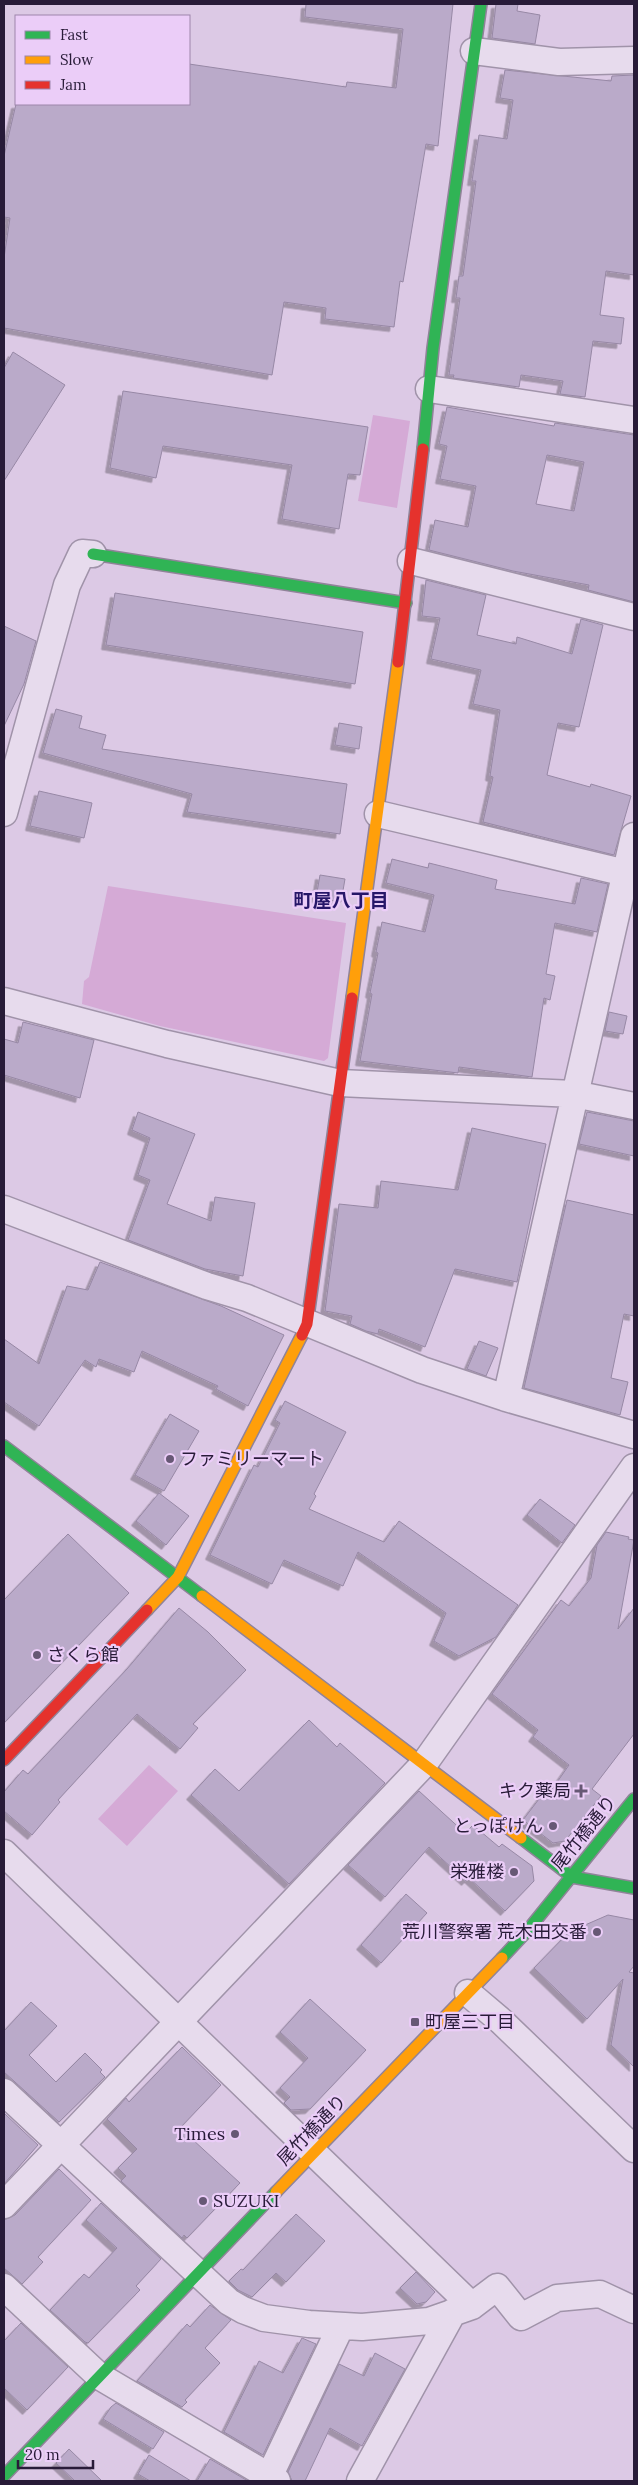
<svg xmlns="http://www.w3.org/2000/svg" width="638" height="2485" viewBox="0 0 638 2485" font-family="Lora,'Noto Sans JP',serif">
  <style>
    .green { fill: #d5aad6 }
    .building { fill: #baaac9; stroke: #9788a5; fill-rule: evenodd; filter: url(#shadow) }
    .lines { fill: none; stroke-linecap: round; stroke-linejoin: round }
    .street-casing { stroke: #a093a9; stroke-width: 29 }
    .fast-casing { stroke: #908399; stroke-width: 14 }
    .slow-casing { stroke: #908399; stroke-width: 14 }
    .jam-casing { stroke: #908399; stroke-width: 14 }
    .street { stroke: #e7dbed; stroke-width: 26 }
    .fast { stroke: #30b455; stroke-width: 11 }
    .slow { stroke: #ff9f0a; stroke-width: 11 }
    .jam { stroke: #e5322d; stroke-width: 11 }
    .poi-dot { fill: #675875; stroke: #ebcdf8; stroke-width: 2 }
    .labels { text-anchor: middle; stroke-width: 4.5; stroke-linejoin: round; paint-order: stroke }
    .poi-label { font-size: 18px; fill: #281b38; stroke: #ebcdf8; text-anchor: end }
    .street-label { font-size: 18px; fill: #281b38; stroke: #ebcdf8 }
    .neighbourhood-label { font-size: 19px; font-weight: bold; fill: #261668; stroke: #ebcdf8 }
  </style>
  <defs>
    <filter id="shadow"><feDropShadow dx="-4.5" dy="4.5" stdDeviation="0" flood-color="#0004"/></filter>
  </defs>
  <rect width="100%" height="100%" fill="#dcc9e5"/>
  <path class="green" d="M373 415 410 421 397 508 358 501Z
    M108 886 346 923 328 1058 324 1061 160 1026 82 1004 84 981 89 977Z
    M149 1765 178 1791 127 1846 98 1819Z"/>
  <path class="building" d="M306 4H453L438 146 426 144 403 282 400 281 394 327 325 319 326 308 284 302 272 375 4 328V258L10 218 4 217V156L16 104H189V64L346 87 347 82 396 88 403 29 305 17Z
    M496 4H518L517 11 540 15 535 44 492 38Z
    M505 70 611 81 612 76 634 75V275L606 271 600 315 624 318 621 344 593 341 585 397 560 394 563 381 521 375 519 387 453 378 454 375H449L460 298H456L459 276H463L476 181H472L479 135 507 139 513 100 500 98Z
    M13 352 65 385 4 481V368Z
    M123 391 368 427 360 475 348 474 339 529 282 519 292 465 163 446 156 478 110 468Z
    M447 407 554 426 555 423 634 435V602L588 590 589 585 513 571 429 550 435 520 468 527 476 486 440 479 447 446 439 444ZM547 455 584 462 574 511 536 504Z
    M426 580 486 595 477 635 516 644 517 637 572 654 581 619 603 625 579 727 558 723 547 775 590 787 591 784 631 796 614 855 483 822 493 777 490 776 500 710 473 704 481 670 431 659 440 618 422 616Z
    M115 593 363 632 355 684 106 645Z
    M4 626 36 641 24 684 4 726Z
    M56 709 82 716 79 728 106 735 102 749 347 784 340 834 187 812 192 794 43 753Z
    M339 723 362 727 359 749 335 745Z
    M39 791 92 803 84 838 30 826Z
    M392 859 428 868 429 863 497 880 495 889 575 904 581 878 608 884 597 932 555 923 546 974 555 976 550 1000 544 998 532 1077 459 1067 458 1073 360 1061 372 994 370 993 378 953 376 952 382 922 425 932 434 895 386 883Z
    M320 875 345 879 341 902 316 898Z
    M609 1012 627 1016 623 1034 605 1031Z
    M23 1022 94 1040 80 1098 4 1075V1039L18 1043Z
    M138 1112 195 1134 167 1204 211 1221 215 1197 255 1203 243 1276 205 1269 128 1240 150 1180 138 1175 150 1138 132 1130Z
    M587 1112 634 1121V1156L579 1144Z
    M472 1128 546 1144 517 1282 455 1269 425 1347 379 1329 378 1334 366 1331 350 1324 352 1316 325 1311 339 1204 378 1208 381 1181 458 1190Z
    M567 1200 634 1215V1316L624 1314 611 1378 628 1382 620 1415 524 1388Z
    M100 1262 221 1306 284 1335 248 1406 216 1389 218 1386 142 1351 134 1372 99 1359 96 1367 85 1360 39 1426 4 1402V1339L39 1364 67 1286 88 1290Z
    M479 1341 498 1348 486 1376 467 1369Z
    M285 1401 346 1432 314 1494 316 1496 309 1509 384 1542 399 1521 518 1605 496 1637 459 1656 434 1641 446 1613 358 1552 343 1586 284 1560 272 1584 210 1555 254 1465 258 1467 280 1423 275 1420Z
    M170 1414 199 1431 164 1491 135 1475Z
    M159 1493 189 1516 166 1545 136 1521Z
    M540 1499 575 1525 562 1543 527 1515Z
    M606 1532 629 1537 628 1539 634 1540 618 1629 634 1608V1734L592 1789 601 1796 565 1841 553 1843 523 1820 542 1795 546 1798 569 1765 533 1737 538 1730 492 1694 561 1600 569 1606 591 1578 597 1545Z
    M68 1534 129 1593 4 1723V1600Z
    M179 1608 208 1632 246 1670 193 1724 198 1728 180 1749 137 1714 58 1800 60 1802 32 1835 4 1811V1792L23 1770 28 1774 127 1669Z
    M309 1720 337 1747 340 1743 385 1783 289 1884 191 1795 215 1769 239 1791Z
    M419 1791 465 1833 473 1825 499 1847 502 1844 532 1866 534 1881 505 1911 469 1878 466 1881 429 1847 385 1897 348 1865Z
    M406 1894 427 1913 381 1963 361 1945Z
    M608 1915 634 1920V1966L629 1972 634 1973V2067L611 2045 623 1979 587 2019 534 1968 569 1932Z
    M310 1999 366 2050 310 2109 291 2110 284 2103 290 2097 280 2088 308 2058 280 2032Z
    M31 2002 57 2026 29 2055 56 2082 85 2053 102 2070 100 2072 105 2077 59 2122 4 2072V2031Z
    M182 2047 221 2085 180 2128 240 2183 187 2238 184 2235 182 2238 121 2181 126 2176 118 2168 137 2149 107 2119 126 2098 129 2102Z
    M5 2114 38 2145 4 2184V2116Z
    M59 2169 91 2200 38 2257 43 2262 22 2284 4 2268V2220L15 2215Z
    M101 2203 161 2259 136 2286 140 2290 88 2343 85 2342 50 2310 84 2274 89 2278 117 2248 86 2220Z
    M296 2214 325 2241 286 2282 276 2273 252 2297 238 2290 229 2281 241 2269 243 2270Z
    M416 2272 435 2292 426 2302 417 2304 400 2288Z
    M210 2305 231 2320 205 2348 220 2363 185 2400 187 2402 182 2407 137 2381 187 2324 190 2327Z
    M21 2323 68 2367 27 2410 4 2388V2341Z
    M302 2338 316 2344 263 2455 224 2432 259 2361 283 2373Z
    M375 2353 405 2369 362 2446 330 2428 305 2481H292L288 2472 339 2364 364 2376Z
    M116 2403 164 2432 153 2449 103 2419 111 2407Z
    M69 2449 102 2481H75L56 2463Z
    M149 2455 191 2481H150L138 2474Z
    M210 2459 248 2481H197Z"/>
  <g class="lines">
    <g class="street-casing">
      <path id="street" d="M474 51 559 62 634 60
        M429 389 634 420
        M411 561 634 617
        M4 813 67 585 82 553 93 554
        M378 814 634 875
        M4 1001 167 1044 340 1083 574 1094 634 1106
        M4 1209 207 1286 247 1298 422 1370 506 1398 634 1435
        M506 1398 634 836
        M4 1853 472 2306
        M468 1993 501 2021 634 2149
        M4 2092 229 2302 243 2310 264 2318 309 2324 362 2327 429 2321 472 2306 497 2287 521 2317 557 2298 600 2294 634 2310
        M4 2205 424 1764 634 1467
        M4 2287 99 2376 277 2481
        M269 2477 341 2326
        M360 2481 453 2312"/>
    </g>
    <g class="fast-casing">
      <path id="fast" d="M423 449 433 348 481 4
        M93 554 406 603
        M4 1446 202 1596
        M521 1838 572 1877 634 1888
        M502 1958 528 1930 634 1799
        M4 2476 276 2192"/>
    </g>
    <g class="slow-casing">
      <path id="slow" d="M352 998 398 662
        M202 1596 521 1838
        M147 1610 178 1577 302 1335
        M276 2192 502 1958"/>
    </g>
    <g class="jam-casing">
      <path id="jam" d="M398 662 423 449
        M302 1335 307 1324 352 998
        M4 1760 147 1610"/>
    </g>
    <use href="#street" class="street"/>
    <use href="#fast" class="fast"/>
    <use href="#slow" class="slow"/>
    <use href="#jam" class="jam"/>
  </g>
  <g class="poi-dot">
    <circle cx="170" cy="1459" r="5"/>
    <circle cx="37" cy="1655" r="5"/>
    <path d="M578.5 1783.5h5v5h5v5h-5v5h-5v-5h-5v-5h5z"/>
    <circle cx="553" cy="1826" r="5"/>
    <circle cx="514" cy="1872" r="5"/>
    <circle cx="597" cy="1932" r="5"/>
    <rect x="410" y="2017" width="10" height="10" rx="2.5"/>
    <circle cx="235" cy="2134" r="5"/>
    <circle cx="203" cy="2201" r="5"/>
  </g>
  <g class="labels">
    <g class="poi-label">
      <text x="180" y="1465" text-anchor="start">ファミリーマート</text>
      <text x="47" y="1661" text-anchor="start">さくら館</text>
      <text x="571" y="1797">キク薬局</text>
      <text x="543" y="1832">とっぽけん</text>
      <text x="504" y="1878">栄雅楼</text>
      <text x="587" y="1938">荒川警察署 荒木田交番</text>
      <text x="425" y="2028" text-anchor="start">町屋三丁目</text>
      <text x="225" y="2140">Times</text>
      <text x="213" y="2207" text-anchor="start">SUZUKI</text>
    </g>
    <g class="street-label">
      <text transform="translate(584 1833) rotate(-51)" y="6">尾竹橋通り</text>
      <text transform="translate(312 2130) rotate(-46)" y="6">尾竹橋通り</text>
    </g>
    <g class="neighbourhood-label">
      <text x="341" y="907">町屋八丁目</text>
    </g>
  </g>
  <rect width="638" height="2485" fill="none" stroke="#281b38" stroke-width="10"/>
  <rect x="15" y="15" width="175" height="90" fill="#ebcdf8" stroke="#9d86ab"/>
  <rect x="25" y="31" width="25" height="8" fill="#30b455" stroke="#9d86ab"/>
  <text x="60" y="40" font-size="15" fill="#281b38">Fast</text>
  <rect x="25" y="56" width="25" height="8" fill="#ff9f0a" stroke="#9d86ab"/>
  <text x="60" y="65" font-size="15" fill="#281b38">Slow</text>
  <rect x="25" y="81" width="25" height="8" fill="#e5322d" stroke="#9d86ab"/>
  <text x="60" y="90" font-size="15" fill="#281b38">Jam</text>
  <path d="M18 2460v8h75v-8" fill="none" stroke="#281b38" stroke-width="2.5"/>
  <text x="25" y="2460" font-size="15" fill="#281b38" stroke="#ebcdf8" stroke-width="4" paint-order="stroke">20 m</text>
</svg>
